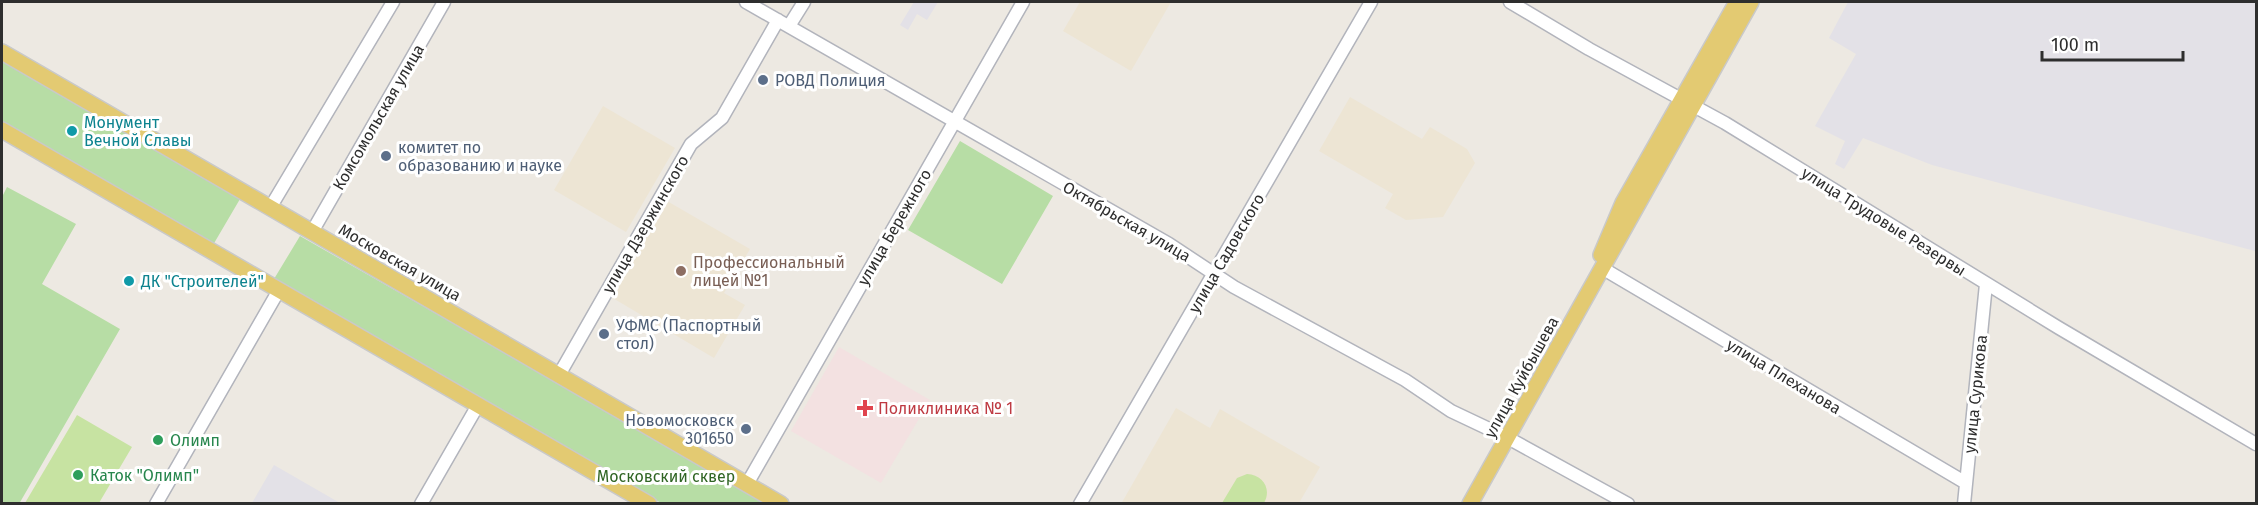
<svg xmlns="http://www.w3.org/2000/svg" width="2258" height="505" viewBox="0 0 2258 505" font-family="'Fira Sans',sans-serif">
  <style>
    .industrial { fill: #e3e1e7 }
    .education { fill: #ede5d4 }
    .medical { fill: #f3e1e1 }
    .green { fill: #b7dda5 }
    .pitch { fill: #c7e3a2 }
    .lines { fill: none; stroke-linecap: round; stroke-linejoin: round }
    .minor-casing { stroke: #b2b4bc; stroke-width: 15 }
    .major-casing { stroke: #c9c9c9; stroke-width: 18 }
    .minor { stroke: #fff; stroke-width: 12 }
    .major { stroke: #e3ca72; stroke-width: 15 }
    .service-dot { fill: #5c6f8a; stroke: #fff; stroke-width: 2 }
    .culture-dot { fill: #0f9aa8; stroke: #fff; stroke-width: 2 }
    .education-dot { fill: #8d6e63; stroke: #fff; stroke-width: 2 }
    .health-dot { fill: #e0444e; stroke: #fff; stroke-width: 2 }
    .leisure-dot { fill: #2e9e5b; stroke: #fff; stroke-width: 2 }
    .labels { text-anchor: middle; stroke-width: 6; stroke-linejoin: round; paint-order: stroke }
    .service-label { font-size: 16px; fill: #4e5e75; stroke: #fff; text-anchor: start }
    .street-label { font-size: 16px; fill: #2e2e2e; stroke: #fff }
    .culture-label { font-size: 16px; fill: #0d838f; stroke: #fff; text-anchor: start }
    .education-label { font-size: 16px; fill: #785e54; stroke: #fff; text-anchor: start }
    .health-label { font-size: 16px; fill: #be3a42; stroke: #fff; text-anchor: start }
    .leisure-label { font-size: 16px; fill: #27864d; stroke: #fff; text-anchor: start }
    .park-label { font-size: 16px; fill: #306524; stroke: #fff }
  </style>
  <rect width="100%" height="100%" fill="#ede9e2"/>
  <path class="industrial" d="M914 2H938L927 20 917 14 908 30 900 25Z
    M1848 2H2256L2255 251 1932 165 1863 138 1844 169 1835 164 1845 141 1815 126 1856 54 1829 38Z
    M274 465 340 503H252Z"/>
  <path class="education" d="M1080 2H1171L1131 71 1063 31Z
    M1350 97 1422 139 1430 127 1467 149 1475 163 1443 217 1406 220 1385 208 1393 194 1319 151Z
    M603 106 675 148 626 232 554 190Z
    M667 201 750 249 724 293 745 305 714 358 611 297Z
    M1176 408 1210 428 1220 409 1320 467 1299 503 1121 504Z"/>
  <path class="medical" d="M839 347 930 400 881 483 791 431Z"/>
  <path class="green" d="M2 61 240 199 213 245 2 124Z
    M960 141 1053 196 1002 284 908 230Z
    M7 187 76 224 42 284 120 329 19 504 2 503V197Z
    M300 236 768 503H661L274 279Z"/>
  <path class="pitch" d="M77 415 132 447 99 503H25Z
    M1247 474C1263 475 1272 489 1264 503H1222L1237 478Z"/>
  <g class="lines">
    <g class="minor-casing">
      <path id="minor" d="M746 2 1169 244 1234 287 1405 380 1451 411 1508 438 1628 504
        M1510 2 1589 49 1725 123 2059 328 2256 444
        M789 26 804 2
        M270 208 393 2
        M312 232 444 2
        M1602 268 1966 483
        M559 375 691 144 722 118 778 20
        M747 484 1023 2
        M156 504 279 290
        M421 504 478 405
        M1080 504 1371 2
        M1964 504 1986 284"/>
    </g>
    <g class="major-casing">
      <path id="major" d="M2 52 781 504
        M2 130 649 504
        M1601 255 1623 203 1737 2
        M1470 504 1751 2"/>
    </g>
    <use href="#minor" class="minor"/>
    <use href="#major" class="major"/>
  </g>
  <g class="service-dot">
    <circle cx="763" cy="80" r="6"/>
    <circle cx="386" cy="156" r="6"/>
    <circle cx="604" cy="334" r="6"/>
    <circle cx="746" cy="429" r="6"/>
  </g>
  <g class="culture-dot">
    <circle cx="72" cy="131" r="6"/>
    <circle cx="129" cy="281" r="6"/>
  </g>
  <circle class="education-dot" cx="681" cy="271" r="6"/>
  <path class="health-dot" d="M862 399h6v6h6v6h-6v6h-6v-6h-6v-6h6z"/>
  <g class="leisure-dot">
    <circle cx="158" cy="440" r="6"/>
    <circle cx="78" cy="475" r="6"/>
  </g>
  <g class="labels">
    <g class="service-label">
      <text x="775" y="86">РОВД Полиция</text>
      <text x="398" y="153">комитет по<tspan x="398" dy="18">образованию и науке</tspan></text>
      <text x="616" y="331">УФМС (Паспортный<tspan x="616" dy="18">стол)</tspan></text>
      <text x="734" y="426" text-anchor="end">Новомосковск<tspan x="734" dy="18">301650</tspan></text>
    </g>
    <g class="street-label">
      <text transform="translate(378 117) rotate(-60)" y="6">Комсомольская улица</text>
      <text transform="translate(1127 221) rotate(30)" y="6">Октябрьская улица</text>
      <text transform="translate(1884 221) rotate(32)" y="6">улица Трудовые Резервы</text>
      <text transform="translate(645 224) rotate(-60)" y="6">улица Дзержинского</text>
      <text transform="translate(894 227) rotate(-60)" y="6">улица Бережного</text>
      <text transform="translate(1226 253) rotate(-60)" y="6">улица Садовского</text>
      <text transform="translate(400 262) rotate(30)" y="6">Московская улица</text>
      <text transform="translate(1784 376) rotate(31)" y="6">улица Плеханова</text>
      <text transform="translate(1521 377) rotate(-61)" y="6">улица Куйбышева</text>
      <text transform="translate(1975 394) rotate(-84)" y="6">улица Сурикова</text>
    </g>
    <g class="culture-label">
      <text x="84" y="128">Монумент<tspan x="84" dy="18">Вечной Славы</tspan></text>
      <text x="141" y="287">ДК "Строителей"</text>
    </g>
    <g class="education-label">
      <text x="693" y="268">Профессиональный<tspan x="693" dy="18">лицей №1</tspan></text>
    </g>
    <g class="health-label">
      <text x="878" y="414">Поликлиника № 1</text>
    </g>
    <g class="leisure-label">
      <text x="170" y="446">Олимп</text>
      <text x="90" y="481">Каток "Олимп"</text>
    </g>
    <g class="park-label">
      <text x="666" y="482">Московский сквер</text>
    </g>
  </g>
  <rect width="2258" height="505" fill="none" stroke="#2e2e2e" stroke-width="6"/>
  <path d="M2042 51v9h141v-9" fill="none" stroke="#2e2e2e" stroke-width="3"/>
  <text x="2051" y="51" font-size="18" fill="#2e2e2e" stroke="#ffffff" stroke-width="4.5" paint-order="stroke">100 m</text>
</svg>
